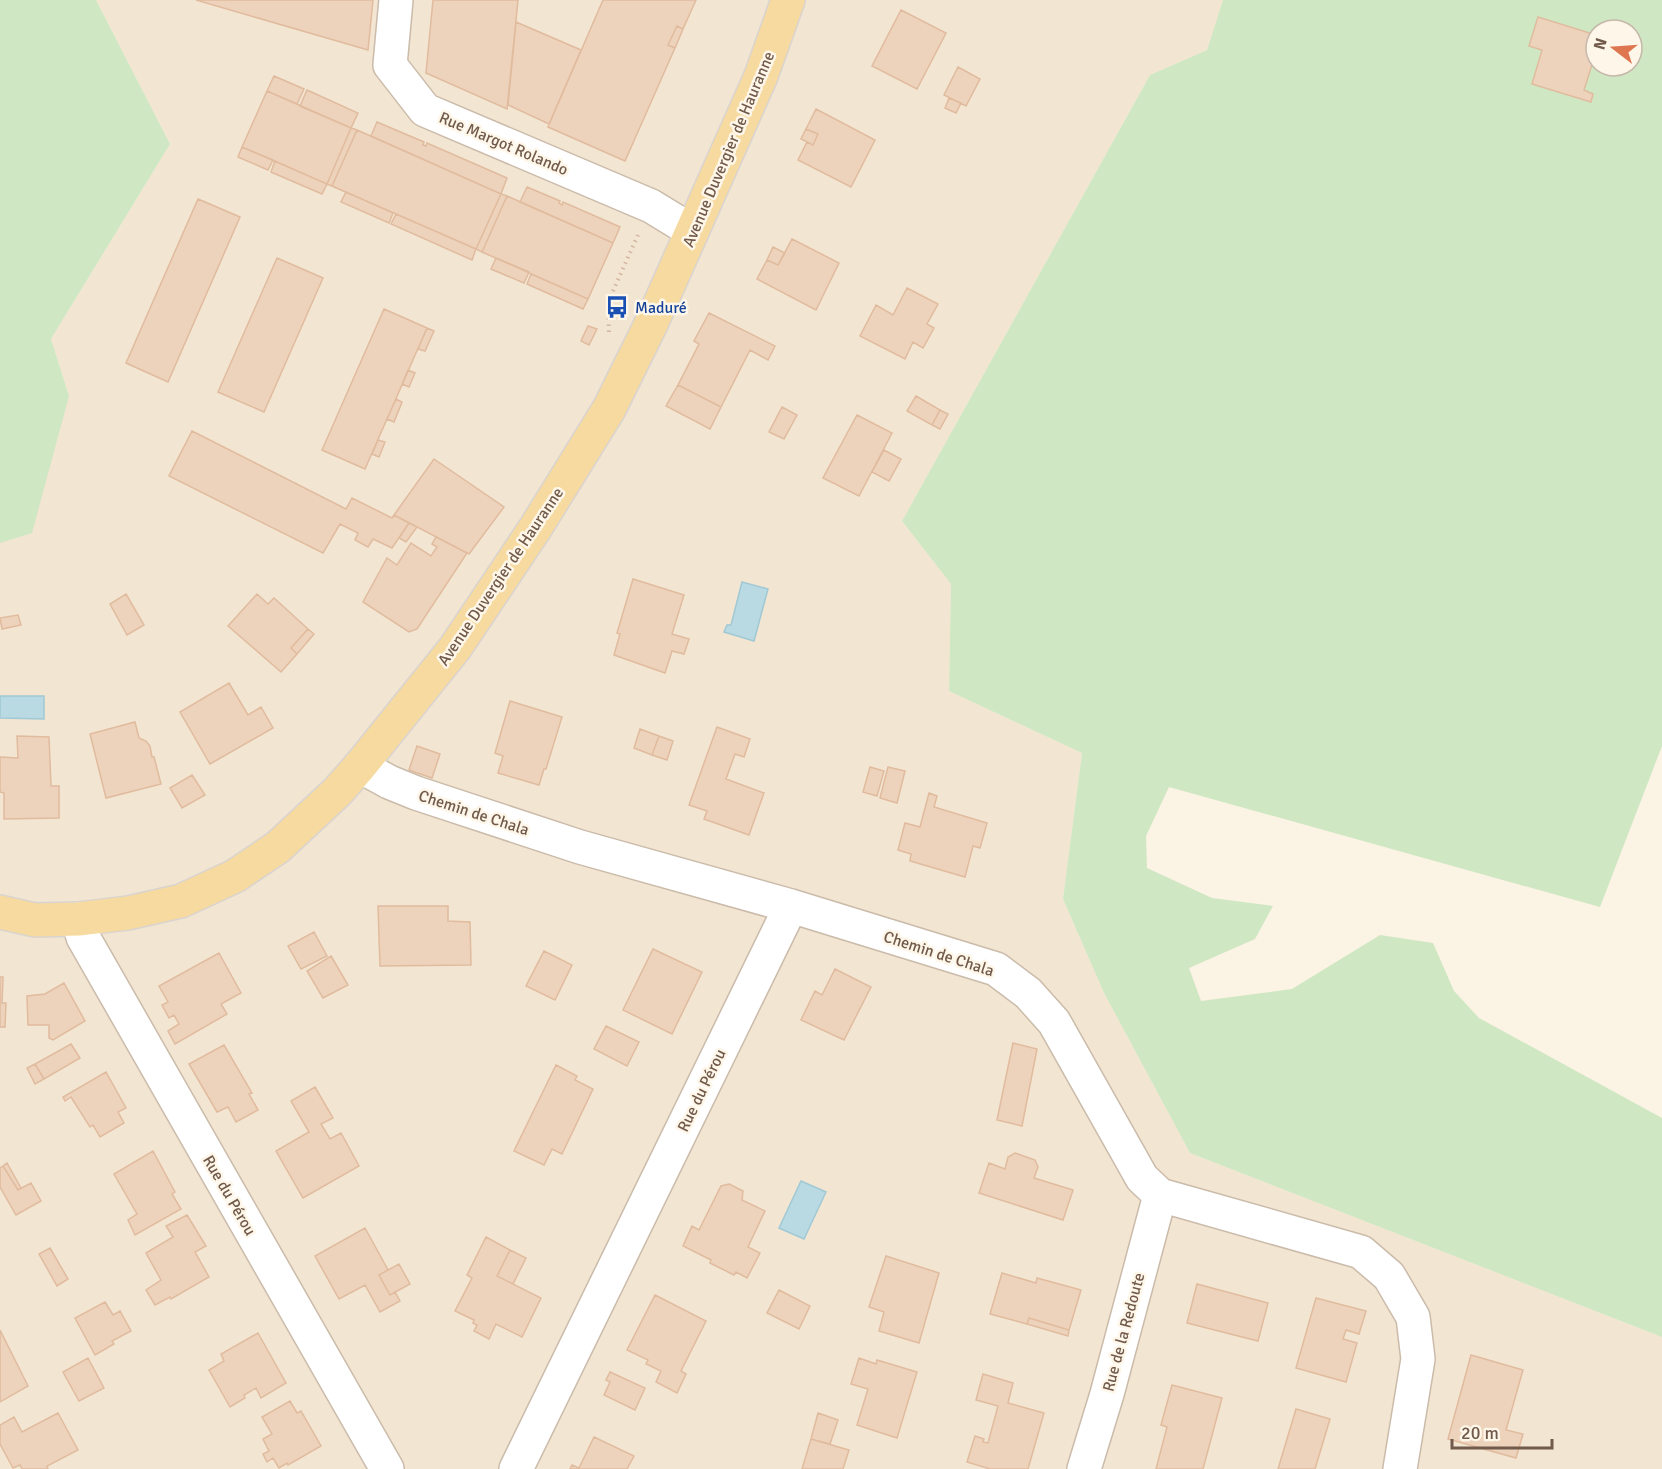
<svg xmlns="http://www.w3.org/2000/svg" width="1662" height="1469" viewBox="0 0 1662 1469" font-family="Signika,sans-serif">
  <style>
    .residential { fill: #f2e5d2 }
    .green { fill: #cfe7c3; fill-rule: evenodd }
    .water { fill: #b9dae3; stroke: #a0c9d4; stroke-width: 1.5 }
    .building { fill: #eed3bc; stroke: #e0bb9e; stroke-width: 1.5 }
    .lines { fill: none; stroke-linecap: round; stroke-linejoin: round }
    .minor-casing { stroke: #cbbbaa; stroke-width: 36 }
    .major-casing { stroke: #dad4d0; stroke-width: 36 }
    .path { stroke: #d3b6a0; stroke-width: 4; stroke-dasharray: 1.5 4.5; stroke-linecap: butt }
    .minor { stroke: #fff; stroke-width: 33 }
    .major { stroke: #f6da9f; stroke-width: 33 }
    .labels { text-anchor: middle; stroke-width: 5; stroke-linejoin: round; paint-order: stroke }
    .street-label { font-size: 16px; fill: #715a4b; stroke: #fef7e9 }
    .transit-label { font-size: 16px; fill: #164399; stroke: #fef7e9; text-anchor: start }
  </style>
  <rect width="100%" height="100%" fill="#fbf3e3"/>
  <path class="residential" d="M96 0H1223L1207 50 1150 75 902 521 951 584 949 691 1082 753 1063 899 1104 993 1190 1153 1662 1337V1469H0V543L69 396 51 339 170 144Z"/>
  <path class="green" d="M0 0H96L170 144 51 339 69 396 32 533 0 543Z
    M1223 0H1662V746L1600 907 1169 787 1146 836 1147 868 1212 898 1273 906 1255 939 1189 968 1201 1001 1292 989 1380 935 1433 943 1454 991 1479 1018 1662 1118V1337L1190 1153 1104 993 1063 899 1082 753 949 691 951 584 902 521 1150 75 1207 50ZM1596 30H1632V66H1596Z"/>
  <path class="water" d="M742 582 768 589 754 641 724 632 727 625H731Z
    M0 696H44V719L0 718Z
    M801 1181 826 1192 804 1239 779 1228Z"/>
  <path class="building" d="M196 0H373L368 50Z
    M433 0H518L507 109 426 73Z
    M603 0H696L683 29 677 26 668 45 675 48 625 161 548 127Z
    M901 10 946 33 917 89 872 66Z
    M1538 17 1596 35V52L1584 90 1593 94 1591 102 1532 84 1542 50 1529 46Z
    M516 22 581 50 549 124 508 105Z
    M677 26 683 29 675 48 668 45Z
    M958 67 980 79 966 106 944 95Z
    M274 76 304 89 297 104 267 91Z
    M307 90 358 113 351 128 300 106Z
    M267 91 351 128 327 184 242 147Z
    M949 98 961 103 956 113 945 108Z
    M816 109 875 140 851 187 798 160 807 142 813 145 818 134 806 129Z
    M377 122 424 142 423 145 426 146 427 143 507 178 501 194 371 136Z
    M351 128 357 130 332 186 327 184Z
    M806 129 818 134 813 145 801 139Z
    M357 130 501 194 476 249 332 186Z
    M242 147 273 160 268 170 238 157Z
    M275 161 327 184 322 194 271 172Z
    M527 187 560 201 559 203 562 205 563 202 620 227 613 243 520 202Z
    M346 192 393 213 389 223 341 202Z
    M501 194 507 196 482 252 476 249Z
    M507 196 613 243 588 299 482 252Z
    M198 199 240 217 168 382 126 363Z
    M396 214 476 249 472 260 391 224Z
    M792 239 839 263 816 310 757 279 767 260 778 265Z
    M773 247 785 253 778 265 767 260Z
    M277 258 323 278 264 412 218 392Z
    M496 258 529 272 524 283 491 269Z
    M531 274 588 299 583 309 527 284Z
    M907 288 938 304 927 324 934 328 923 348 913 342 905 359 860 336 876 305 893 315Z
    M384 309 427 328 365 469 322 450Z
    M709 313 775 346 768 360 750 350 721 407 678 385 699 344 694 341Z
    M588 326 597 329 589 345 581 341Z
    M427 328 434 331 425 351 418 349Z
    M408 370 415 373 409 387 402 384Z
    M678 385 721 407 710 429 666 406Z
    M916 396 940 410 932 425 907 411Z
    M396 399 402 402 394 422 387 419Z
    M782 407 797 415 784 439 769 432Z
    M940 410 948 414 940 429 932 425Z
    M857 415 892 433 859 496 823 478Z
    M192 431 346 509 352 498 392 518 394 515 409 523 392 548 373 539 368 547 355 540 358 533 340 524 323 553 169 476Z
    M378 440 385 442 379 457 372 454Z
    M884 450 901 459 889 481 872 472Z
    M434 459 504 507 469 554 394 515Z
    M409 523 417 527 406 542 399 538Z
    M436 537 467 553 417 629 409 632 363 602 387 558 397 565 411 543 431 556 437 547 432 544Z
    M633 579 684 595 672 634 689 639 684 654 672 651 665 673 614 655 620 634 617 633Z
    M126 594 144 625 127 635 110 604Z
    M257 594 268 604 274 598 308 629 291 648 297 654 281 672 228 626Z
    M18 615 21 625 2 629 0 618Z
    M308 629 314 634 297 654 291 648Z
    M229 683 248 715 261 707 273 728 210 764 180 712Z
    M510 701 562 717 546 769H544L539 785 498 773 503 756 495 753Z
    M135 722 139 738 146 741 150 746 152 757H154L161 784 106 798 90 734Z
    M717 727 750 739 744 757 735 754 726 779 764 793 749 835 704 819 707 811 689 805Z
    M640 729 659 736 652 755 634 748Z
    M17 736 49 737 51 786H59V818L4 819V793L0 792V757L18 758Z
    M659 736 673 741 667 760 652 755Z
    M417 746 440 754 432 778 409 770Z
    M870 767 884 771 877 796 863 792Z
    M888 767 905 771 897 803 880 798Z
    M192 775 205 795 182 808 170 788Z
    M929 793 937 796 934 807 987 823 980 848 973 846 965 877 910 861 911 854 898 850 905 823 920 827Z
    M378 906H448V921L470 922 471 965 380 966Z
    M314 932 327 956 301 969 288 946Z
    M653 949 702 972 672 1034 623 1010Z
    M544 951 572 965 555 1000 526 986Z
    M219 953 241 993 221 1004 227 1014 175 1044 168 1031 179 1024 174 1015 169 1018 162 1005 168 1002 159 986Z
    M331 956 348 985 323 998 307 971Z
    M835 969 871 987 844 1040 801 1020 815 991 822 995Z
    M0 977H3L2 1003H6L5 1027H0Z
    M64 983 85 1021 53 1040 49 1038V1025H28L27 996 45 994Z
    M606 1026 639 1042 627 1066 594 1049Z
    M1013 1043 1037 1049 1022 1126 997 1120Z
    M71 1044 80 1058 44 1079 35 1064Z
    M224 1045 252 1093 249 1094 258 1110 236 1122 228 1107 217 1112 189 1064Z
    M35 1064 44 1079 35 1084 27 1068Z
    M556 1065 577 1076 575 1080 593 1089 562 1154 552 1149 544 1165 514 1151Z
    M106 1072 126 1108 118 1112 124 1123 100 1137 93 1125 90 1127 71 1097 65 1101 63 1097Z
    M315 1087 333 1118 321 1124 330 1139 341 1133 359 1166 303 1198 276 1151 309 1132 291 1101Z
    M153 1151 175 1192 172 1194 181 1209 135 1235 128 1220 137 1214 114 1174Z
    M1015 1153 1035 1160 1038 1167 1034 1178 1073 1190 1063 1220 979 1193 989 1163 1005 1169 1008 1157Z
    M7 1163 21 1188 18 1190 3 1166Z
    M3 1166 18 1190 31 1183 41 1201 16 1215 0 1187V1168Z
    M729 1184 743 1191 742 1200 765 1211 748 1247 760 1253 747 1278 736 1272 734 1275 710 1263 711 1260 683 1246 692 1226 699 1230 721 1186Z
    M187 1215 206 1246 195 1252 209 1277 171 1299 170 1297 155 1305 146 1290 161 1280 146 1253 173 1237 166 1226Z
    M365 1228 388 1270 379 1275 390 1295 395 1292 400 1301 380 1312 365 1285 339 1299 315 1256Z
    M486 1237 510 1250 497 1276 541 1298 522 1337 496 1324 489 1339 474 1331 477 1325 473 1323 474 1320 455 1311 472 1278 467 1275Z
    M50 1248 68 1279 57 1286 39 1254Z
    M510 1250 526 1258 513 1284 497 1276Z
    M886 1256 939 1273 919 1343 879 1331 884 1312 869 1307Z
    M399 1264 410 1284 390 1295 379 1275Z
    M1002 1273 1036 1283 1037 1278 1081 1290 1069 1330 1029 1318 1027 1324 990 1314Z
    M1197 1284 1268 1303 1258 1341 1187 1323Z
    M779 1290 810 1306 799 1329 767 1313Z
    M655 1295 706 1321 681 1371 686 1374 677 1393 656 1382 661 1371 646 1364 648 1360 627 1350Z
    M1316 1298 1366 1311 1359 1334 1346 1330 1343 1339 1357 1343 1346 1382 1296 1368Z
    M105 1302 113 1315 120 1311 131 1331 112 1341 114 1344 95 1355 75 1318Z
    M1029 1318 1069 1330 1068 1336 1027 1324Z
    M0 1330 28 1386 0 1402Z
    M258 1333 286 1383 261 1398 256 1388 244 1395 245 1398 230 1407 209 1370 224 1361 221 1354Z
    M1471 1355 1523 1370 1506 1430 1523 1434 1516 1458 1448 1439Z
    M88 1358 104 1388 79 1401 63 1372Z
    M859 1358 876 1364 877 1360 917 1372 897 1438 857 1425 868 1389 851 1384Z
    M610 1372 645 1388 635 1410 604 1395 610 1382 606 1380Z
    M983 1374 1013 1383 1008 1403 1044 1413 1028 1469H990L967 1462 975 1436 984 1439 983 1442 988 1443 998 1406 976 1400Z
    M1172 1385 1222 1398 1203 1469H1156L1167 1427 1161 1425Z
    M290 1401 297 1413 301 1411 321 1446 288 1465 287 1463 279 1468 273 1458 267 1462 263 1454 269 1451 263 1439 272 1434 262 1417Z
    M1296 1409 1330 1419 1315 1469H1278Z
    M58 1413 78 1450 47 1466 48 1469H22L20 1465 13 1468 0 1444V1425L14 1417 22 1432Z
    M818 1413 838 1420 830 1444 811 1439Z
    M594 1437 634 1456 627 1469H570L572 1465 579 1468Z
    M811 1439 849 1450 843 1469H802Z"/>
  <g class="lines">
    <g class="minor-casing">
      <path id="minor" d="M396 0 390 65 425 110 651 206 692 231
        M360 766 389 782 416 793 580 847 791 906 996 969 1028 993 1054 1022 1142 1178 1160 1195 1361 1252 1389 1276 1413 1317 1418 1359 1400 1469
        M78 919 83 937 387 1469
        M516 1469 791 906
        M1084 1469 1107 1394 1160 1195"/>
    </g>
    <g class="major-casing">
      <path id="major" d="M0 912 35 920 78 919 128 913 181 901 235 876 278 847 337 792 360 766 455 648 536 527 609 409 651 324 761 76 788 0"/>
    </g>
    <path class="path" d="M609 332 608 302 638 235"/>
    <use href="#minor" class="minor"/>
    <use href="#major" class="major"/>
  </g>
  <defs>
    <g id="bus-bare" transform="scale(1.8)"><path d="M-5-6H5V4H4V6H2V4H-2V6H-4V4H-5ZM-3.5-4V0h7V-4ZM-3.5 1.2v1.5H-2V1.2ZM2 1.2v1.5H3.5V1.2Z" fill="#1a4fb4" stroke="#fef7e9" stroke-width="2.5" paint-order="stroke"/></g>
  </defs>
  <g fill-rule="evenodd">
    <use href="#bus-bare" x="617" y="307"/>
  </g>
  <g class="labels">
    <g class="street-label">
      <text transform="translate(504 143) rotate(23)" y="6">Rue Margot Rolando</text>
      <text transform="translate(728 149) rotate(-67)" y="6">Avenue Duvergier de Hauranne</text>
      <text transform="translate(500 576) rotate(-56)" y="6">Avenue Duvergier de Hauranne</text>
      <text transform="translate(474 812) rotate(18)" y="6">Chemin de Chala</text>
      <text transform="translate(939 953) rotate(18)" y="6">Chemin de Chala</text>
      <text transform="translate(701 1090) rotate(-64)" y="6">Rue du Pérou</text>
      <text transform="translate(230 1195) rotate(60)" y="6">Rue du Pérou</text>
      <text transform="translate(1123 1332) rotate(-75)" y="6">Rue de la Redoute</text>
    </g>
    <g class="transit-label">
      <text x="635" y="313">Maduré</text>
    </g>
  </g>
  <g transform="translate(1614 48) rotate(287)"><circle r="28" fill="#fef7e9" stroke="#c6b8aa" stroke-width="1.5"/>
  <path d="M0-4.5L10 22L0 15L-10 22Z" fill="#de764f"/>
  <text y="-9" font-size="16" font-weight="bold" text-anchor="middle" fill="#715a4b">N</text>
  </g>
  <path d="M1452 1439v9h100v-9" fill="none" stroke="#715a4b" stroke-width="3"/>
  <text x="1461" y="1439" font-size="18" fill="#715a4b" stroke="#fef7e9" stroke-width="4.5" paint-order="stroke">20 m</text>
</svg>
